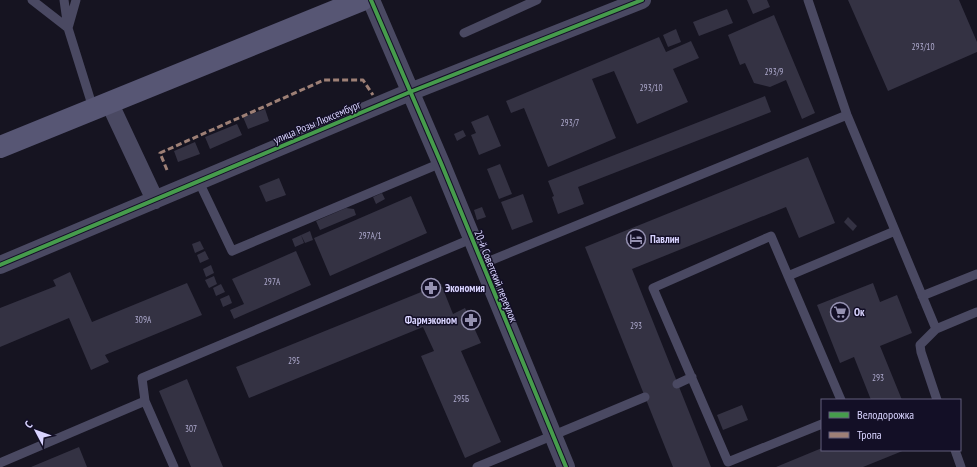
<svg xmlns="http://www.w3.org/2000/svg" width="977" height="467" viewBox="0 0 977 467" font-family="'PT Sans Narrow',sans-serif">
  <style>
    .building { fill: #343243 }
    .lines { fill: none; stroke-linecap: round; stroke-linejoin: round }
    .service { stroke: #4a4962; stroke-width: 9 }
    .minor { stroke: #4a4962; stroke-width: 18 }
    .secondary { stroke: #575674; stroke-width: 22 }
    .quiet { stroke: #9e8076; stroke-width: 3; stroke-dasharray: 6 3; stroke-linecap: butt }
    .cycleway-casing { stroke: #130f26; stroke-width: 6 }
    .cycleway { stroke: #469c4c; stroke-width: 4 }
    .labels { text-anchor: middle; stroke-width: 3; stroke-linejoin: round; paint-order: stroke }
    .number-label { font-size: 9px; fill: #b0acd0 }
    .street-label { font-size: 11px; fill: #d9d4ff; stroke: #130f26 }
    .poi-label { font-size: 11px; font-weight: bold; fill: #d9d4ff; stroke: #130f26; text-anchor: start }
  </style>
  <rect width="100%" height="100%" fill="#161421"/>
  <path class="building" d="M747 0H767L770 7 753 14Z
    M848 0H959L977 42V52L888 91Z
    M727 9 733 23 699 36 693 22Z
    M774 15 815 113 802 119 786 80 770 87 754 83 745 63 740 65 728 35Z
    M676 29 681 42 668 47 663 35Z
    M659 37 666 52 691 41 699 58 673 69 688 102 637 124 614 71 592 79 616 138 548 167 524 108 511 113 506 101Z
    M765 96 771 112 578 187 584 204 558 214 552 197 554 196 548 181Z
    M265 109 269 121 248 129 243 117Z
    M488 115 501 146 479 155 471 135 476 133 471 122Z
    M237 124 242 135 210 149 205 137Z
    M463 130 466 136 457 141 454 134Z
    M195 142 200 154 178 162 174 151Z
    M808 157 835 223 799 238 786 207 632 269 711 467H673L585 247Z
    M500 164 512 194 499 199 487 169Z
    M279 178 286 195 266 202 259 186Z
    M382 193 385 199 376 204 373 197Z
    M523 194 533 222 512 230 501 202Z
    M411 196 427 233 330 276 314 238Z
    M482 207 486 217 477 220 474 210Z
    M346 208 354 209 356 215 320 230 316 221Z
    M848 217 857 226 853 231 844 222Z
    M310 231 313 240 305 243 301 235Z
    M301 235 304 243 295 247 292 239Z
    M200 241 204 249 195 253 192 244Z
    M205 251 209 259 200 263 197 255Z
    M296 251 311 285 234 319 230 310 244 304 232 279Z
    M211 265 214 273 206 277 203 269Z
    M70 272 92 322 187 283 202 315 105 355 109 362 91 370 69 318 0 347V308L56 286 53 280Z
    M214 276 217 284 209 288 205 280Z
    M873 283 880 302 897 295 912 333 880 346 902 400H871L854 357 840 363 817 305Z
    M221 284 225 292 216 296 213 288Z
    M441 284 453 314 465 308 481 343 461 351 501 442 465 458 421 356 434 351 423 327 249 398 236 367Z
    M229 295 232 303 223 307 220 299Z
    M187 379 223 467H191L159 391Z
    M742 405 748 420 723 430 717 415Z
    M79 447 87 467H31Z
    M822 448V450H905L863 467H776Z"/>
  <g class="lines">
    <path class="service" d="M32 0 68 28 64 0
      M76 0 68 28 93 108
      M808 0 847 115 936 329 977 312
      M464 33 537 0
      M199 182 232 251 441 163
      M482 264 847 115
      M788 276 895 231
      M922 296 977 274
      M936 329 920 345 921 352 937 400
      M677 384 692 377
      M822 424 728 462 653 288 771 236 841 400
      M955 450 961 467
      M0 463 145 401
      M174 467 145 401 142 378 471 239
      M477 467 645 397"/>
    <path class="minor" d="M371 0 441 163 566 467
      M109 102 155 200
      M0 265 410 92 642 0"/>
    <path class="secondary" d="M0 147 362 0"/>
    <path class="quiet" d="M167 170 160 153 324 80H363L373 95"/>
    <g class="cycleway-casing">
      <path id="cycleway" d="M371 0 441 163 566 467
        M0 265 410 92 642 0"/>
    </g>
    <use href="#cycleway" class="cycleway"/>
  </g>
  <defs>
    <g id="hotel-ring" transform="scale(1)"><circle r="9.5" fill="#130f26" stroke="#9591b1" stroke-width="1.5"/><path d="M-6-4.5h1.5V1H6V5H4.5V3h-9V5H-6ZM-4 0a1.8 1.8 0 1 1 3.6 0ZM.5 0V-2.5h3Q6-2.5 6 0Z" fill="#9591b1"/></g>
    <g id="pharmacy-ring" transform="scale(1)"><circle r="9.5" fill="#130f26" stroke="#9591b1" stroke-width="1.5"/><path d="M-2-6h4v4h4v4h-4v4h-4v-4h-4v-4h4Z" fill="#9591b1"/></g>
    <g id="supermarket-ring" transform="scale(1)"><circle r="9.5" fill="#130f26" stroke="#9591b1" stroke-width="1.5"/><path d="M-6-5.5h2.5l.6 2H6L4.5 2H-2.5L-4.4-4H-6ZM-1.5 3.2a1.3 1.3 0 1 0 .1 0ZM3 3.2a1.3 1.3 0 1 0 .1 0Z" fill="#9591b1"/></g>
  </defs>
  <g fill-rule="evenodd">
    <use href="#hotel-ring" x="636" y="239"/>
    <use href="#pharmacy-ring" x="431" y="288"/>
    <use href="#supermarket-ring" x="840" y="312"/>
    <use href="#pharmacy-ring" x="471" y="320"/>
  </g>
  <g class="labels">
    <g class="number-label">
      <text x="923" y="50">293/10</text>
      <text x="774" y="75">293/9</text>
      <text x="651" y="91">293/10</text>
      <text x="570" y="126">293/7</text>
      <text x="370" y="239">297А/1</text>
      <text x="272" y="285">297А</text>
      <text x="143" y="323">309А</text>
      <text x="636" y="329">293</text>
      <text x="294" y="364">295</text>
      <text x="878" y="381">293</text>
      <text x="461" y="402">295Б</text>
      <text x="191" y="432">307</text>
    </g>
    <g class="street-label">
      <text transform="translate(317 122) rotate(-23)" y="4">улица Розы Люксембург</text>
      <text transform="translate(496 276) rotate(68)" y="4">20-й Советский переулок</text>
    </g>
    <g class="poi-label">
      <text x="650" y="243">Павлин</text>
      <text x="445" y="292">Экономия</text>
      <text x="854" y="316">Ок</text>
      <text x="457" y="324" text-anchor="end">Фармэконом</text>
    </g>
  </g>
  <rect x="821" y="399" width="140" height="52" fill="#130f26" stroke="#625e7d"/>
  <rect x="829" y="412" width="20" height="6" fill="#469c4c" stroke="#625e7d"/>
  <text x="857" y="419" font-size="12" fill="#d9d4ff">Велодорожка</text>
  <rect x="829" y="432" width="20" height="6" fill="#9e8076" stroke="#625e7d"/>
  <text x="857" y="439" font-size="12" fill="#d9d4ff">Тропа</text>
  <g transform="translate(36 431) rotate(311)" stroke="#130f26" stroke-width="3" paint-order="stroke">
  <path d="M0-3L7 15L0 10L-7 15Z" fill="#d9d4ff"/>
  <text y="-6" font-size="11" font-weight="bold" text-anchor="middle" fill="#d9d4ff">С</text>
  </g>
</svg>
